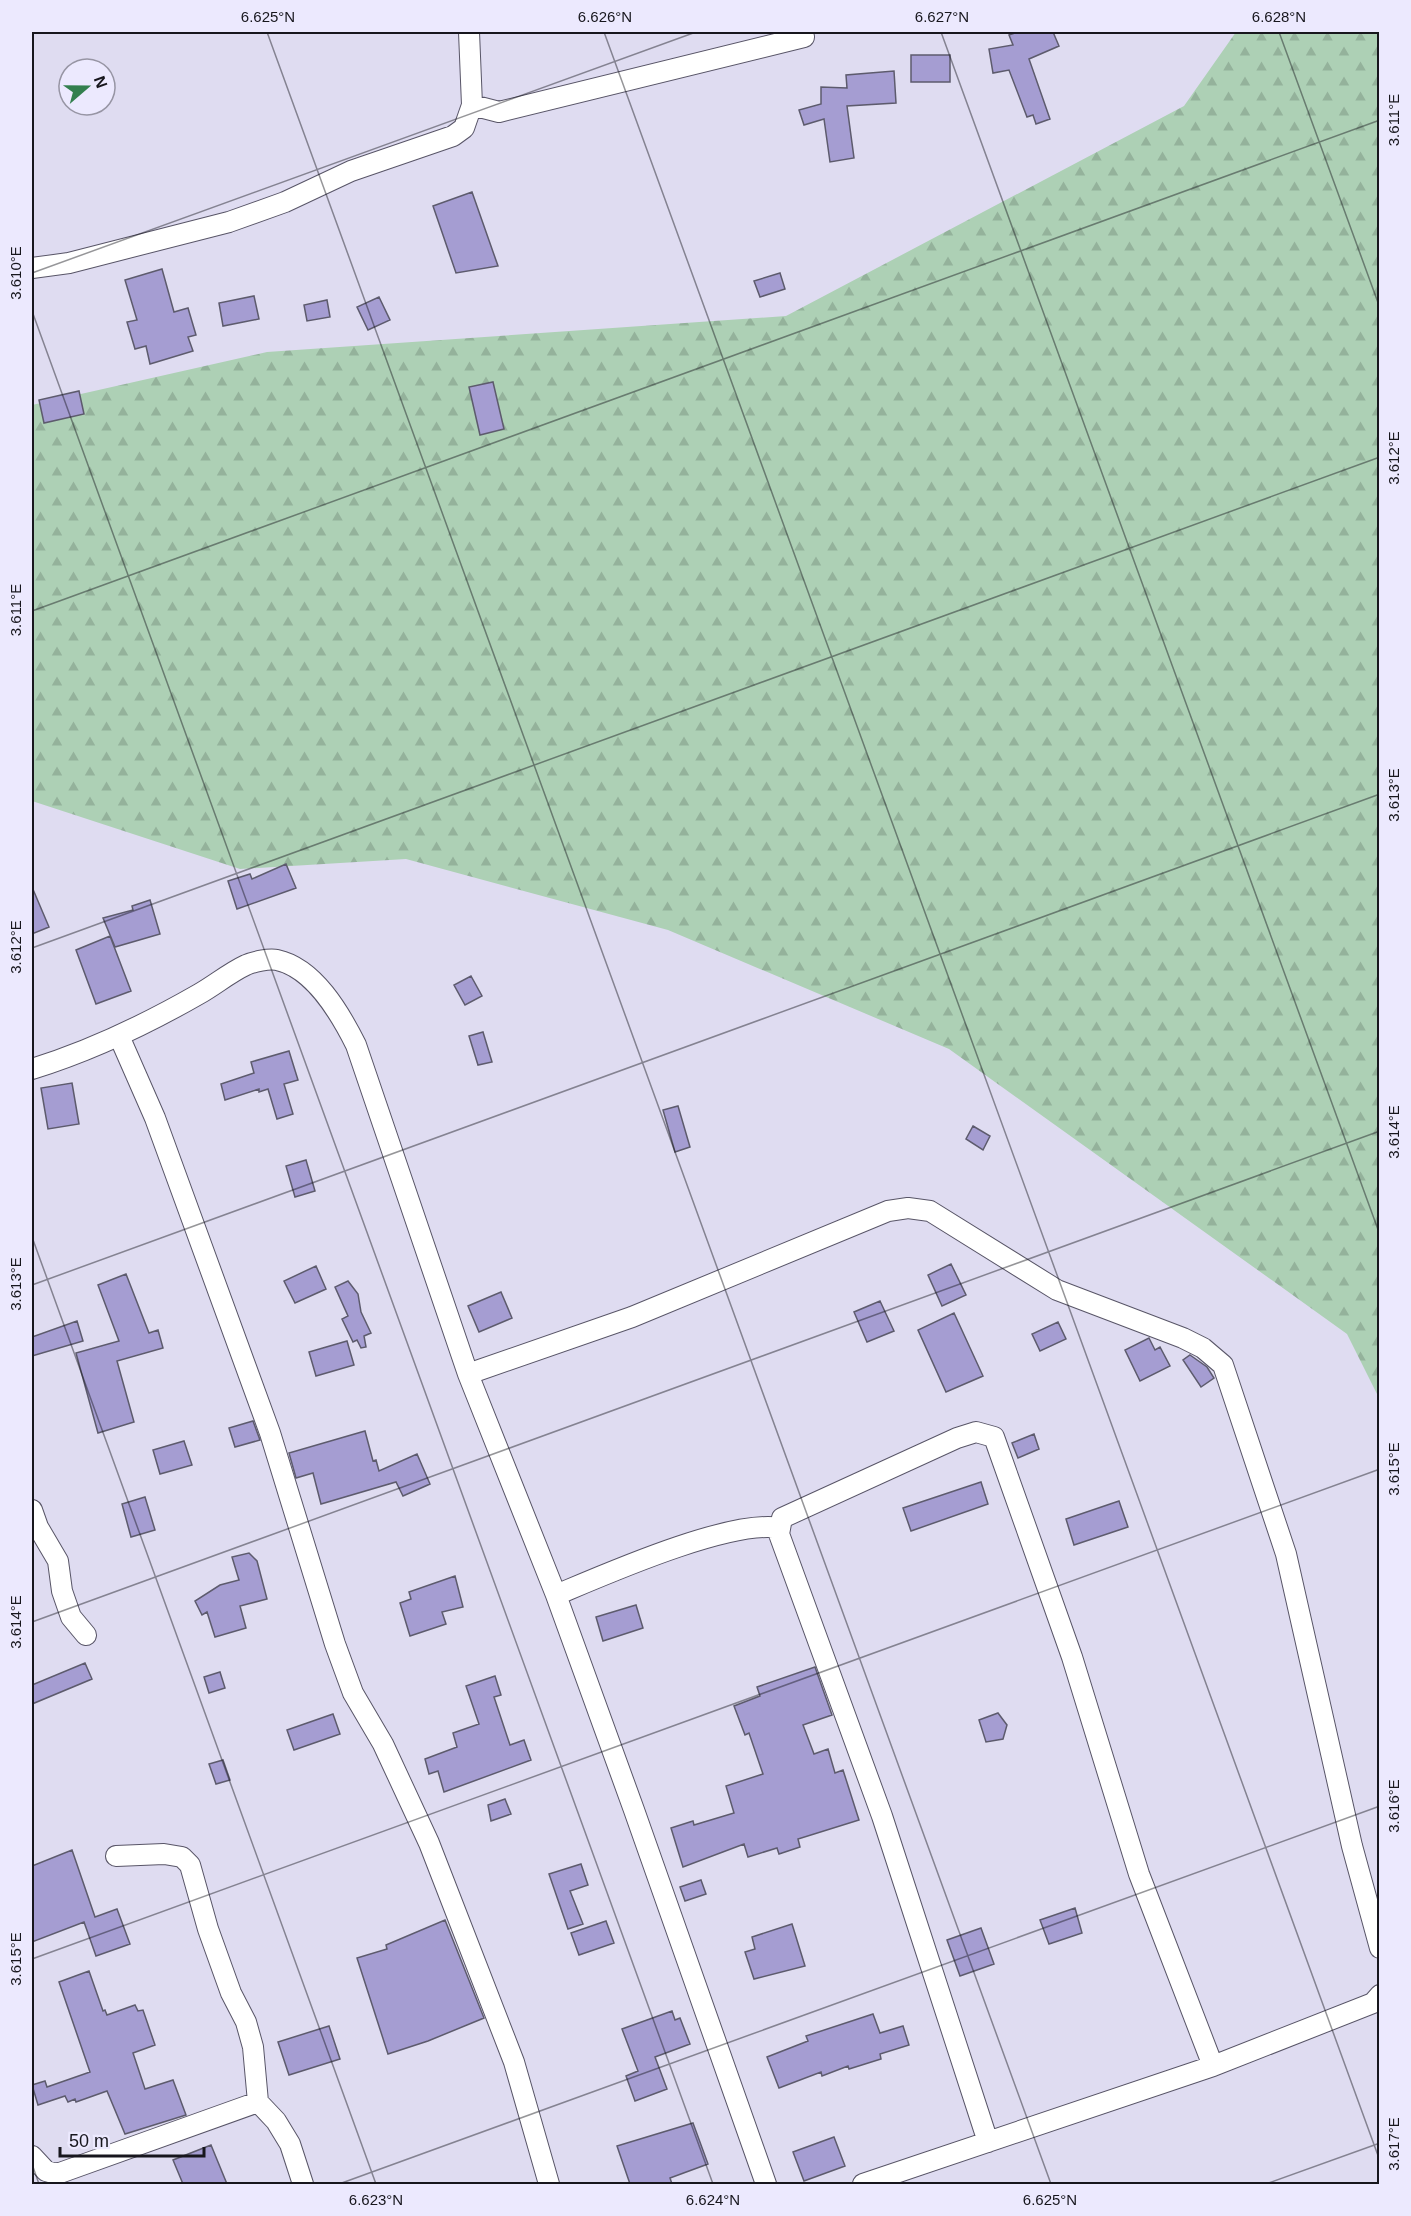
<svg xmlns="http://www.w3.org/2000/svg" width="1411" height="2216" viewBox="0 0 1411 2216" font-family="Arial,sans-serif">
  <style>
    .forest { fill: url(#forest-firs) }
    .building { fill: #a59dd2; stroke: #5d5b6d; stroke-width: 1.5 }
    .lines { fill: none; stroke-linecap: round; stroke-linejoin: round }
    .street-casing { stroke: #585567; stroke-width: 22 }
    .street { stroke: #fff; stroke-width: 20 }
    .ticks { fill: none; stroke: #17161d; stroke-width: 1.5; stroke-opacity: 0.45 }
    .neatline { fill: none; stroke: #17161d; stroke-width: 2 }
    .ticks-label { font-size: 15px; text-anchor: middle; fill: #17161d }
  </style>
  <defs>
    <pattern id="forest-firs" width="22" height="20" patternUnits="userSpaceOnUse" patternTransform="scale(1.5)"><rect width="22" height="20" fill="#add0b5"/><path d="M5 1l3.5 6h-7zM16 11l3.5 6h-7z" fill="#94b29b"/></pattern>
  </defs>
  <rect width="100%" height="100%" fill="#dfdcf1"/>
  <path class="forest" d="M1236 32H1379V1398L1347 1334 949 1049 668 930 406 859 240 869 32 801V405L267 352 786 316 1184 106Z"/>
  <path class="building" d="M1018 32H1053L1059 46 1029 59 1050 119 1036 124 1033 115 1027 117 1009 70 993 73 989 49 1013 45 1009 35Z
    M911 55H950V82H911Z
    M894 71 896 103 847 106 854 158 830 162 824 119 804 125 799 110 821 104V87L847 88 846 75Z
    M472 192 498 266 456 273 433 206Z
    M162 269 174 312 188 308 196 335 188 337 193 351 150 364 146 346 135 349 127 322 137 320 125 280Z
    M780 273 785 289 760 297 754 281Z
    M254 296 259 319 223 326 219 303Z
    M379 297 390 320 368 330 357 307Z
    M327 300 330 317 307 321 304 305Z
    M493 382 504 429 480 435 469 387Z
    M79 391 84 414 44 423 39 400Z
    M286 864 296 888 237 909 228 881 250 874 252 879Z
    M32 887 49 927 32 934Z
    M150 900 160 934 115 947 103 918 133 910 132 906Z
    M110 936 131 991 96 1004 76 950Z
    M471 976 482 996 465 1005 454 985Z
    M483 1032 492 1062 478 1065 469 1036Z
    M289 1051 298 1080 284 1084 293 1114 277 1119 268 1089 259 1092V1089L225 1100 221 1084 254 1073 251 1062Z
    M72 1083 79 1124 48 1129 41 1088Z
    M678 1106 690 1147 675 1152 663 1110Z
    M973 1126 990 1136 983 1150 966 1139Z
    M306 1160 315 1191 295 1197 286 1166Z
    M951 1264 966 1295 942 1306 928 1275Z
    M316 1266 326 1289 295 1303 284 1281Z
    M126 1274 149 1333 158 1330 163 1348 117 1361 134 1422 98 1433 76 1353 119 1341 98 1285Z
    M348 1281 358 1294 361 1312 371 1333 364 1336 366 1347 361 1348 357 1340 353 1342 342 1319 348 1316 335 1287Z
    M501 1292 512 1318 479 1332 468 1306Z
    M880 1301 894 1331 867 1342 854 1312Z
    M954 1313 983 1376 946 1392 918 1330Z
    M77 1321 83 1341 32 1356V1337Z
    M1058 1322 1066 1339 1040 1351 1032 1334Z
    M1149 1338 1155 1350 1160 1347 1170 1366 1140 1381 1125 1350Z
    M347 1341 354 1365 316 1376 309 1352Z
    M1190 1355 1207 1367 1214 1378 1201 1387 1183 1360Z
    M253 1421 260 1440 235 1447 229 1428Z
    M365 1431 373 1461 376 1460 379 1471 417 1454 430 1484 403 1496 396 1482 321 1504 313 1473 296 1478 289 1453Z
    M1034 1434 1039 1449 1018 1458 1012 1443Z
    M184 1441 192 1465 160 1474 153 1450Z
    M981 1482 988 1504 911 1531 903 1508Z
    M145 1497 155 1530 131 1537 122 1504Z
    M1119 1501 1128 1527 1074 1545 1066 1519Z
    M249 1553 257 1561 267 1599 240 1606 246 1628 215 1637 207 1612 202 1615 195 1601 220 1585 239 1580 232 1557Z
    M455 1576 463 1607 442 1612 446 1624 410 1636 400 1603 411 1599 409 1592Z
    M636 1605 643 1628 603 1641 596 1617Z
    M85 1663 92 1679 32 1704V1685Z
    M815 1667 832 1715 803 1725 814 1754 828 1749 835 1773 843 1770 859 1820 798 1839 800 1847 779 1854 777 1848 748 1857 744 1844 683 1867 671 1828 693 1821 694 1825 734 1813 726 1786 763 1774 749 1733 745 1735 734 1706 760 1696 757 1687Z
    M220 1672 225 1688 209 1693 204 1677Z
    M495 1676 501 1695 494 1697 510 1745 524 1740 531 1760 444 1792 438 1771 429 1774 425 1759 457 1747 453 1733 479 1724 466 1686Z
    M998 1713 1007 1725 1003 1739 986 1742 979 1720Z
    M333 1714 340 1734 294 1750 287 1730Z
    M223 1760 230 1780 216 1784 209 1764Z
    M505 1799 511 1814 491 1821 488 1805Z
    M72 1850 95 1917 117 1909 130 1944 96 1956 84 1922 32 1942V1866Z
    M581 1864 588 1885 570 1891 583 1924 568 1929 549 1874Z
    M701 1880 706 1894 685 1901 680 1887Z
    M1075 1908 1082 1933 1049 1944 1040 1920Z
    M445 1920 484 2018 428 2041 388 2054 357 1958 387 1949 386 1945Z
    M606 1921 614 1943 579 1955 571 1933Z
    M792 1924 805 1966 754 1979 745 1952 755 1949 752 1937Z
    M981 1928 994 1964 960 1976 947 1940Z
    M89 1971 103 2011 105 2010 107 2015 135 2005 138 2011 143 2010 155 2045 133 2053 145 2089 173 2080 186 2115 125 2134 107 2091 76 2102 75 2099 68 2102 65 2096 38 2105 32 2085 45 2081 47 2087 90 2072 59 1982Z
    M672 2011 675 2020 680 2018 690 2044 655 2057 667 2089 635 2101 626 2076 638 2071 622 2029Z
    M873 2014 880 2033 903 2026 909 2045 880 2054 881 2059 849 2069 848 2066 822 2076 821 2072 779 2088 767 2057 808 2041 806 2036Z
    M329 2026 340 2059 289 2075 278 2042Z
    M693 2123 708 2164 670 2178 672 2184H630L617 2146Z
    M834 2137 845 2166 804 2181 793 2152Z
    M211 2145 227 2184H183L173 2160Z"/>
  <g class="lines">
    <g class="street-casing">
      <path id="street" d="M472 105 499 112 804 37
        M32 268 69 263 229 222 285 202 351 171 453 136 464 128 472 105 469 32
        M119 1036 155 1118 270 1433 335 1644 353 1693 383 1744 429 1843 514 2062 549 2184
        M32 1069C90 1051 145 1025 199 994 215 985 229 973 246 965 253 962 269 958 277 960 314 968 340 1013 356 1045L468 1374 556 1595 634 1810 766 2184
        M468 1374 632 1317 888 1211 908 1208 930 1211 1057 1290 1183 1338 1203 1348 1223 1365 1286 1554 1352 1846 1380 1948
        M32 1510 38 1527 58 1561 62 1591 71 1617 86 1635
        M556 1595C606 1574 730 1519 780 1528
        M116 1856 164 1854 182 1857 190 1865 208 1929 231 1993 246 2022 253 2047 258 2102 276 2121 290 2144 303 2184
        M988 2142 882 1816 779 1534 782 1518 957 1438 976 1432 994 1437 1072 1657 1139 1874 1213 2066
        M32 2156 46 2171 57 2174 258 2102
        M863 2184 1213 2066 1373 2003 1380 1995"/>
    </g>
    <use href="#street" class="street"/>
  </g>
  <path class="ticks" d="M267 32 1051 2184M604 32 1380 2161M941 32 1380 1235M1279 32 1380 308M32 273 696 32M32 311 713 2184M32 611 1380 120M32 948 1380 457M32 1237 376 2184M32 1285 1380 794M32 1622 1380 1131M32 1959 1380 1469M32 2164 39 2184M339 2184 1380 1806M1266 2184 1380 2143"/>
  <rect width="1411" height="2216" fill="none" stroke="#ece9fe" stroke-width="66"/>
  <g transform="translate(87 87) rotate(70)"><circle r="28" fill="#ece9fe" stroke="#9795a4" stroke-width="1.5"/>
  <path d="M0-4.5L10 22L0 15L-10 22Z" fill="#337f4e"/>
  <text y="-9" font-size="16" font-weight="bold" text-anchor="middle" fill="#17161d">N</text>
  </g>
  <path d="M60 2147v9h144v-9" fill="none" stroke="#17161d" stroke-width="3"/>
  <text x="69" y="2147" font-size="18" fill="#17161d" stroke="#ece9fe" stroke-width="4.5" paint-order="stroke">50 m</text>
  <rect x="33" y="33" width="1345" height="2150" class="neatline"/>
  <g class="ticks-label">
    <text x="268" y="22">6.625°N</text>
    <text x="605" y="22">6.626°N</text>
    <text x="942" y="22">6.627°N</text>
    <text x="1279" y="22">6.628°N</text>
    <text transform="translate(1394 120) rotate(-90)" y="5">3.611°E</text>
    <text transform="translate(16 273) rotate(-90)" y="5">3.610°E</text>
    <text transform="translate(1394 458) rotate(-90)" y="5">3.612°E</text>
    <text transform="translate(16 610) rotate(-90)" y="5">3.611°E</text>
    <text transform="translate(1394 795) rotate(-90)" y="5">3.613°E</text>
    <text transform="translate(16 947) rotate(-90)" y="5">3.612°E</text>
    <text transform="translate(1394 1132) rotate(-90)" y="5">3.614°E</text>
    <text transform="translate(16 1284) rotate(-90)" y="5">3.613°E</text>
    <text transform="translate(1394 1469) rotate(-90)" y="5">3.615°E</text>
    <text transform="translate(16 1622) rotate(-90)" y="5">3.614°E</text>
    <text transform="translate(1394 1806) rotate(-90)" y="5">3.616°E</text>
    <text transform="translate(16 1959) rotate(-90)" y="5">3.615°E</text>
    <text transform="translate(1394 2144) rotate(-90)" y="5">3.617°E</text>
    <text x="376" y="2205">6.623°N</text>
    <text x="713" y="2205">6.624°N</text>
    <text x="1050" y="2205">6.625°N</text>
  </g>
</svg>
